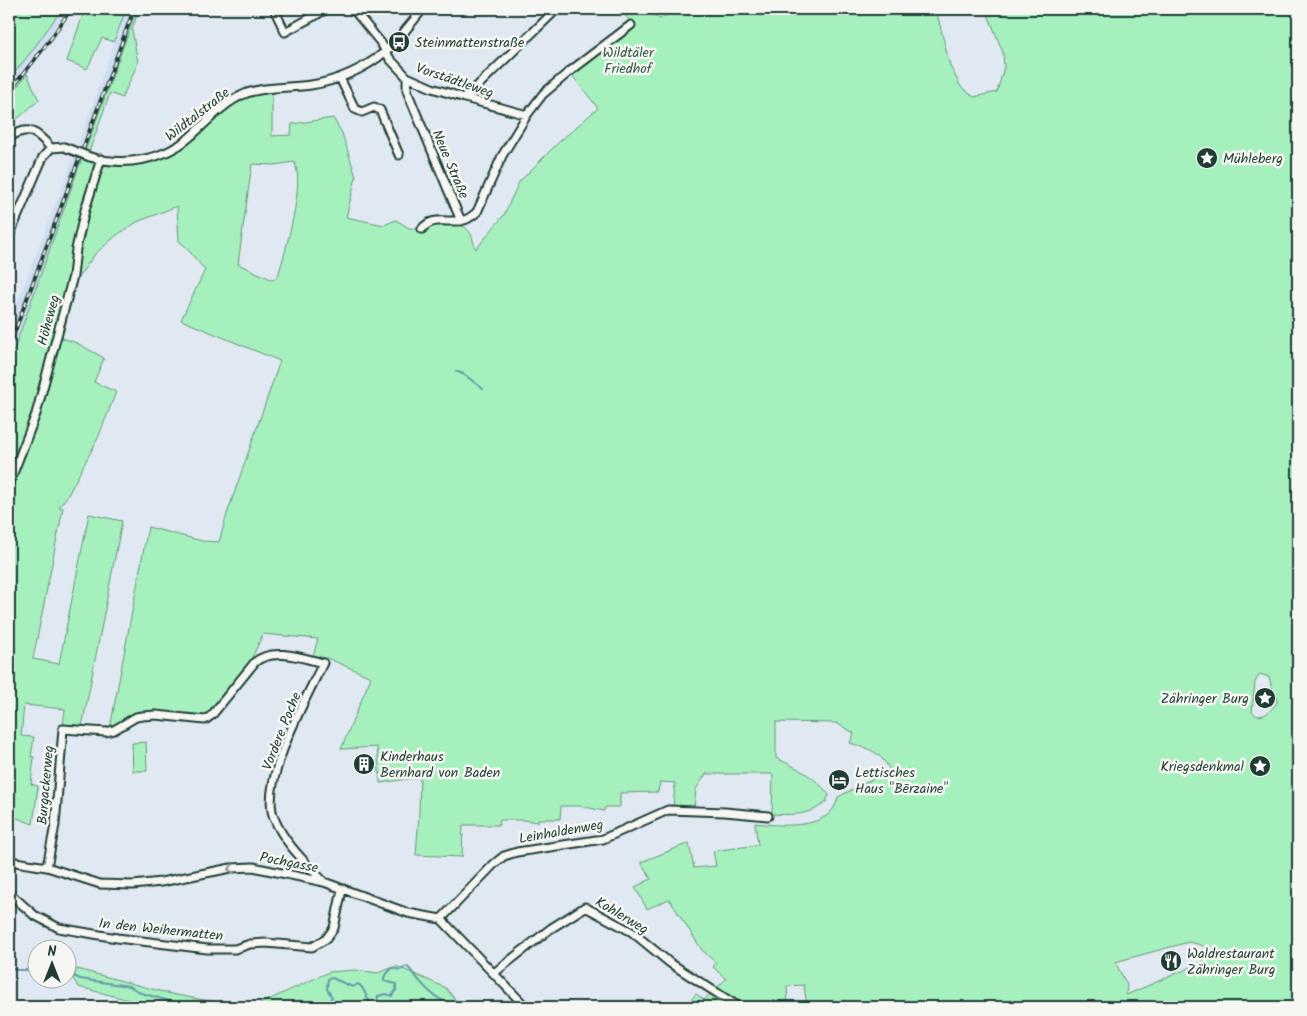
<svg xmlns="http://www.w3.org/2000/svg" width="1307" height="1016" viewBox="0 0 1307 1016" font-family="Kalam,sans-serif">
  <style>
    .built { fill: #d0def2 }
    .green { fill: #a6f0be; stroke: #629679; fill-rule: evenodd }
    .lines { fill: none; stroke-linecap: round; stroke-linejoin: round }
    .stream { stroke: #6898aa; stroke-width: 2 }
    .minor-casing { stroke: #1f3d34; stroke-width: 11 }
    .minor { stroke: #f6f6f2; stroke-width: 7 }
    .rail-casing { stroke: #1f3d34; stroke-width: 4 }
    .rail { stroke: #f6f6f2; stroke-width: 2; stroke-dasharray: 5.5; stroke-linecap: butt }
    .minor-bridge-casing { stroke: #1f3d34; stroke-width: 11; stroke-linecap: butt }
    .minor-bridge { stroke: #f6f6f2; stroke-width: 7 }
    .oneway { stroke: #8a9a93 }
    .labels { text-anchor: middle; stroke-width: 5; stroke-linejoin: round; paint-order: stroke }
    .poi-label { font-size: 14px; fill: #1f3d34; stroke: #f6f6f2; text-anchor: start }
    .park-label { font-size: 14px; fill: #335849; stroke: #f6f6f2 }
    .street-label { font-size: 14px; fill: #1f3d34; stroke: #f6f6f2 }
  </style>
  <rect width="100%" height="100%" fill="#e0e8f2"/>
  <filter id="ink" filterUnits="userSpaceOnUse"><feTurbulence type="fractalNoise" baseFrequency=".02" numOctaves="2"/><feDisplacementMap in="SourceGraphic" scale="10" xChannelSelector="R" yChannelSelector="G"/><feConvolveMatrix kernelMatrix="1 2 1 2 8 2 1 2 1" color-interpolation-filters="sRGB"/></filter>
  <g filter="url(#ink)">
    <path class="built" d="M62 9H73L27 74 9 97V79L32 51Z
      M126 9H137L82 158 9 364V324L77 148Z"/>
    <path class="green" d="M9 9H62L32 51 9 79Z
      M85 9H126L114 42 102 38 87 69 67 61Z
      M137 9H139L132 30 138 63 122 98 110 93 89 152 85 151Z
      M620 9H644L660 19 677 9H936L950 66 961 87 974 97 997 92 1004 67 1003 53 986 9H1298V1007H807L804 985 787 986 788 1007H684L696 994 704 1000 726 979 713 967 716 963 702 950 669 899 647 909 635 887 651 879 641 862 689 843 694 868 716 866 713 851 758 845 755 823C781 826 832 831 838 797L890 770C879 751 870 749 850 743L854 733 836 723 776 722V758C796 767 816 777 829 795L826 802C809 816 793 815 772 814L773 774H706L696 789 694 809 673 808 675 783 660 782 658 792 620 793V807H605L604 811 580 806H561L560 819H538V822L523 820H500L499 825H463L462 857 416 855 419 814 420 777 380 783 377 747 341 749 371 677 327 658 313 656 318 639 263 634 250 662 206 716 156 712 135 713 110 728 148 527 202 541 219 542 227 514 280 361 181 320 205 270 184 245 179 241 177 206 137 222 117 235 95 254 77 279 62 338 77 343 104 358 94 382 116 392 98 438 68 495 59 507 63 508 33 659 59 664 89 514 122 521 82 727 63 726 65 709 24 705 21 736 34 737 31 757H34L31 784 38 786 33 824 9 815V364L82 158 89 160 92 153C117 161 150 158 174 144 193 132 209 113 227 99L233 104 251 96 272 91V136L291 135 292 124 333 118 342 133 356 177 346 217 384 225 396 220 409 228 423 230C435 220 462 218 471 234 473 239 474 245 476 249L504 215 519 182 560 141 598 108 571 74 635 27ZM294 162C306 181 285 253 278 276L273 280 238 264 252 164 274 165ZM1260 674 1269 677 1273 692 1276 693 1277 702C1272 710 1261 722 1252 712L1255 682ZM1189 942 1201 945 1213 951 1201 963 1126 995 1127 985 1115 962Z
      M27 74 39 100 9 126V97Z
      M146 742 147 771H133L132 743Z
      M396 966 446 988 461 1007H253L329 972 355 970 378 973Z
      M77 969 171 994 243 1007H156L79 987 73 979Z"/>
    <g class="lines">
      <path class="stream" d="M456 371 465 375 483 389
        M9 967 17 970H38
        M68 973 80 979 129 986 141 993 191 1007
        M302 1007 329 1001 332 997 327 989 328 979 332 978 353 987 358 984C366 988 365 999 372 1004L377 1002 378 996 386 994 392 996 396 990V984L384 981V977L392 968 400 970 407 966C425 988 435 1003 464 1007"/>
      <g class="minor-casing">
        <path id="minor" d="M274 9 285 32 327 9
          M311 9 315 16
          M353 9 381 43 390 59 407 77 432 88 465 98 527 115
          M407 77V91L461 221
          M340 78 355 109 362 112 374 107 380 110 399 155
          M465 98 557 9
          M9 138C28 124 37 132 51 148
          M90 157C124 167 164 160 190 137 208 121 224 102 247 93 267 86 290 88 311 85 337 81 365 69 386 51 400 39 411 23 423 9
          M422 229C433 215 449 224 464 220 469 219 473 215 477 212L502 156 527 115 543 94 569 72 631 25
          M9 236 43 157 51 148 64 147
          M9 484 36 414 73 276 76 249 85 210 101 159
          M9 861 47 867 100 884 133 885 161 882 231 868 253 867 324 882 408 913 441 919 526 1007
          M47 867 55 825 63 729 106 732 114 730 136 717 142 716 156 715 205 720 212 715 255 662C273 647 303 658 323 663 307 697 259 782 274 818 284 843 306 863 324 882
          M9 893 34 915 59 928 117 938 207 949H235L250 944 266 943 312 947 326 939 334 928 342 890
          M441 919 494 864 504 856 517 852 603 839 668 810 725 812 768 816
          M494 973 550 929 585 907 632 932 670 963 739 1007"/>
      </g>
      <use href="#minor" class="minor"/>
      <g class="rail-casing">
        <path id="rail" d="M9 92 50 40 71 9
          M83 149 134 9
          M9 347 79 159"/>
      </g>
      <use href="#rail" class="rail"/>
      <g class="minor-bridge-casing">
        <path id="minor-bridge" d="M64 147 90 157"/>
      </g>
      <use href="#minor-bridge" class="minor-bridge"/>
    </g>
    <defs><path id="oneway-chevron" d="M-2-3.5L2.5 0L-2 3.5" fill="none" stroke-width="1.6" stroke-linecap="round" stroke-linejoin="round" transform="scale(1.25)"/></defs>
    <use class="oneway" href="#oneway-chevron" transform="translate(231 869) rotate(174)"/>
  </g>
  <defs>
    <g id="bus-disc" transform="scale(1.125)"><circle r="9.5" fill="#1f3d34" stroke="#f6f6f2"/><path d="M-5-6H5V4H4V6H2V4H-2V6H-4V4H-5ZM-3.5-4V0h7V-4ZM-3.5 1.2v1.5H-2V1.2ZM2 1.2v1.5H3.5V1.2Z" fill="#fff"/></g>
    <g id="sight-disc" transform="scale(1.125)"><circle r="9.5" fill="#1f3d34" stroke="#f6f6f2"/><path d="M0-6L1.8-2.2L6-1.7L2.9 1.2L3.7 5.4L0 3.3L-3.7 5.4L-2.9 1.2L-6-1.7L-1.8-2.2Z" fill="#fff"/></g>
    <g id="building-disc" transform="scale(1.125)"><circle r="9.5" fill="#1f3d34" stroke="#f6f6f2"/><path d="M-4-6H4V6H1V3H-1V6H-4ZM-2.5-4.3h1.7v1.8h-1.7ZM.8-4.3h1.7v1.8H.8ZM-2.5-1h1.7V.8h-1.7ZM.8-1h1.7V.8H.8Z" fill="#fff"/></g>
    <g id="hotel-disc" transform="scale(1.125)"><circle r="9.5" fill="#1f3d34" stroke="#f6f6f2"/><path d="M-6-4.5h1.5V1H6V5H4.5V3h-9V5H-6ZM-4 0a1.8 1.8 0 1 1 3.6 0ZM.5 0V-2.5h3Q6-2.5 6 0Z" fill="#fff"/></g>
    <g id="restaurant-disc" transform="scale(1.125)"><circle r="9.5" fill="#1f3d34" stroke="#f6f6f2"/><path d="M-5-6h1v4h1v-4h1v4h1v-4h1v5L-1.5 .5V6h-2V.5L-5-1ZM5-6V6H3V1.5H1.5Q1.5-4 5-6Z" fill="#fff"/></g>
  </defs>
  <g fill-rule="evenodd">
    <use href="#bus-disc" x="399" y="42"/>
    <use href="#sight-disc" x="1207" y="158"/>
    <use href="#sight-disc" x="1265" y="698"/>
    <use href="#building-disc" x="364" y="764"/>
    <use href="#sight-disc" x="1260" y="766"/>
    <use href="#hotel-disc" x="839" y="780"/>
    <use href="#restaurant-disc" x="1171" y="961"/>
  </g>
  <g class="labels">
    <g class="poi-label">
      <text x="415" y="47">Steinmattenstraße</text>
      <text x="1223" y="163">Mühleberg</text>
      <text x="1249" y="703" text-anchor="end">Zähringer Burg</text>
      <text x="380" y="761">Kinderhaus<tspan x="380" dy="16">Bernhard von Baden</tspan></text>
      <text x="1244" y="771" text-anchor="end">Kriegsdenkmal</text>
      <text x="855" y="777">Lettisches<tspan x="855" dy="16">Haus "Bērzaine"</tspan></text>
      <text x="1187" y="958">Waldrestaurant<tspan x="1187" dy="16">Zähringer Burg</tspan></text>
    </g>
    <g class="park-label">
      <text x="628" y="57">Wildtäler<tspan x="628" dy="16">Friedhof</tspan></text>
    </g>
    <g class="street-label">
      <text transform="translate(455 80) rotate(19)" y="5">Vorstädtleweg</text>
      <text transform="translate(197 114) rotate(-38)" y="5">Wildtalstraße</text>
      <text transform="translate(451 164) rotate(67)" y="5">Neue Straße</text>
      <text transform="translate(48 320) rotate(-75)" y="5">Höheweg</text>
      <text transform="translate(281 731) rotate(-68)" y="5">Vordere Poche</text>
      <text transform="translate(45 785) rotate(-85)" y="5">Burgackerweg</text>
      <text transform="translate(561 831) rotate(-10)" y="5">Leinhaldenweg</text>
      <text transform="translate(289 862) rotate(11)" y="5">Pochgasse</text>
      <text transform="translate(622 915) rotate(31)" y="5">Kohlerweg</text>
      <text transform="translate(161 929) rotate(6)" y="5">In den Weihermatten</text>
    </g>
  </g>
  <rect width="1307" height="1016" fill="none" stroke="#f6f6f2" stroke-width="30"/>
  <rect x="15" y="15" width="1277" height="986" fill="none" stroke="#1f3d34" stroke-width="2" filter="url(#ink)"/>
  <g transform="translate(52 964)"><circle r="24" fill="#f6f6f2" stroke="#a0aca6"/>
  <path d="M0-4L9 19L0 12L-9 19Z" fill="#1f3d34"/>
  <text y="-8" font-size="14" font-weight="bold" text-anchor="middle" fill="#1f3d34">N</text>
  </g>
</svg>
